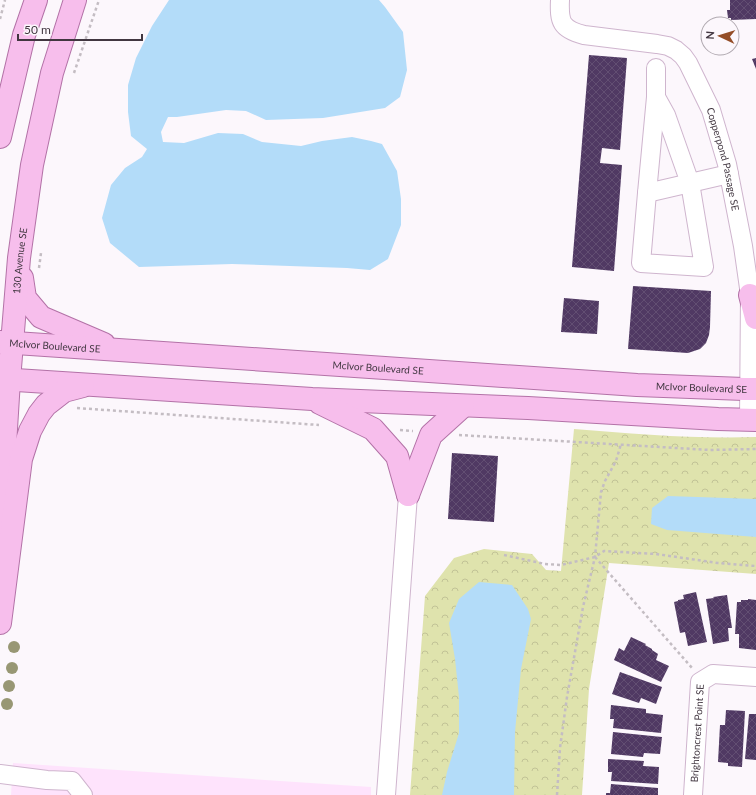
<svg xmlns="http://www.w3.org/2000/svg" width="756" height="795" viewBox="0 0 756 795" font-family="Lato,sans-serif">
  <style>
    .built { fill: #fee3fc }
    .park { fill: url(#park-crowns) }
    .water { fill: #b3dcf9 }
    .building { fill: url(#building-cross-hatch) }
    .lines { fill: none; stroke-linecap: round; stroke-linejoin: round }
    .minor-casing { stroke: #cfb5ce; stroke-width: 20 }
    .major-casing { stroke: #b372a7; stroke-width: 24 }
    .path { stroke: #c4bdc3; stroke-width: 2.5; stroke-dasharray: 3 3; stroke-linecap: butt }
    .minor { stroke: #fff; stroke-width: 18 }
    .major { stroke: #f7beec; stroke-width: 22 }
    .tree { fill: #989774 }
    .labels { text-anchor: middle; stroke-width: 4; stroke-linejoin: round; paint-order: stroke }
    .street-label { font-size: 10px; fill: #413640; stroke: #fcf7fc }
  </style>
  <defs>
    <pattern id="park-crowns" width="20" height="18" patternUnits="userSpaceOnUse"><rect width="20" height="18" fill="#dfe3ad"/><path d="M2 6a3 3 0 1 1 6 0M12 15a3 3 0 1 1 6 0" fill="none" stroke="#c1c396"/></pattern>
    <pattern id="building-cross-hatch" width="8" height="8" patternUnits="userSpaceOnUse"><rect width="8" height="8" fill="#503963"/><path d="M0 0l8 8M0 8l8-8" fill="none" stroke="#624e72"/></pattern>
  </defs>
  <rect width="100%" height="100%" fill="#fcf7fc"/>
  <path class="built" d="M13 763 371 787V795H11Z"/>
  <path class="park" d="M574 429C634 434 695 439 756 437V574L609 563 589 689 582 795H410L425 596 454 558 484 549 532 554 546 570 561 571Z"/>
  <path class="water" d="M169 0H379L385 7 403 32 407 70 400 97 385 108 323 118 294 119 266 120 246 111 226 110 177 117H168L161 132 163 142 184 143 218 133 243 134 262 142 301 146 322 141 352 137 371 141 382 144 397 171 401 199V225L388 259 370 270 347 268 232 264 139 267 110 243 102 218 111 185 125 168 142 157 147 149 131 136 128 112V85L136 58 152 26Z
    M668 496 756 499V537L667 530 651 524 652 508Z
    M479 582 512 585 528 609 531 619 521 669 515 732 514 795H442L447 772 459 733V697L455 659 449 623 459 599Z"/>
  <path class="building" d="M730 0H756V19L731 20V18H728L727 10H730Z
    M589 55 627 58 620 150 602 148 600 163 622 165 614 271 572 267Z
    M756 58V69L752 59Z
    M633 286 711 291 710 327 709 335 706 343 700 349 688 353 628 349Z
    M564 298 599 301 597 334 561 332Z
    M452 453 498 456 494 522 448 519Z
    M696 592 707 642 688 646 685 632 680 633 674 602 678 601V600L684 599 683 595Z
    M727 595 732 628H728L729 641 713 644 706 599 714 598 713 597Z
    M748 599 756 600V650L739 648V634H735L737 602H741V600H748Z
    M631 637 646 644 645 645 652 649V650L658 654 656 660 669 666 661 682 614 660 619 648 624 651Z
    M620 672 662 687 656 704 641 698 639 703 612 694Z
    M611 705 646 709V713L663 715 661 733 613 728 614 719H610Z
    M726 710 745 711 742 767 728 766V763L718 762 720 725H725Z
    M749 714H756V760L745 759Z
    M613 732 662 737 660 754 644 753 643 757 611 754Z
    M608 759 644 761 643 766 659 767 658 784 611 781 612 772H608Z
    M611 784 658 788V795H606V793H610Z"/>
  <g class="lines">
    <g class="minor-casing">
      <g id="minor">
        <path id="s1" d="M560 0C559 22 561 29 584 35L657 44 668 46 676 50 683 56 688 63 711 110 727 164 743 246 750 295 749 419"/>
        <path d="M656 68V97L647 193 729 174"/>
        <path d="M647 193 641 263 704 267 690 183 666 115 656 97"/>
        <path d="M0 774 47 780 72 781 83 795"/>
        <path d="M386 795 408 495"/>
        <path id="s2" d="M693 795 700 682 713 674 756 677"/>
      </g>
    </g>
    <g class="major-casing">
      <g id="major">
        <path d="M0 137 24 35 36 0"/>
        <path d="M22 278 25 298 41 317 104 344"/>
        <path d="M750 295 756 318"/>
        <path id="s3" d="M0 342 637 385 744 389H756"/>
        <path d="M0 379 312 399 528 408 718 419 756 420"/>
        <path d="M320 403 373 429 397 456 408 495"/>
        <path d="M408 495 431 435 463 406"/>
        <path id="s4" d="M0 527 9 380 19 258 32 165 52 73 75 0"/>
        <path d="M0 623 21 459 30 431 39 414 46 405 64 391 83 386"/>
      </g>
    </g>
    <path class="path" d="M0 19 5 0
      M74 73 99 0
      M39 268 41 253
      M77 408 319 425
      M400 430 413 431
      M459 435 710 450 756 449
      M504 555 545 564 561 565 595 557 604 551 656 554 718 563 756 566
      M595 557 692 668
      M557 795 560 748 567 697 583 607 595 557 601 492 605 481 616 461 621 444"/>
    <use href="#minor" class="minor"/>
    <use href="#major" class="major"/>
  </g>
  <g class="tree">
    <circle cx="14" cy="647" r="6"/>
    <circle cx="12" cy="668" r="6"/>
    <circle cx="9" cy="686" r="6"/>
    <circle cx="7" cy="704" r="6"/>
  </g>
  <g class="labels">
    <g class="street-label">
      <text dy="4" stroke="none"><textPath href="#s1" startOffset="263">Copperpond Passage SE</textPath></text>
      <text dy="4" stroke="none"><textPath href="#s4" startOffset="267">130 Avenue SE</textPath></text>
      <text dy="4" stroke="none"><textPath href="#s3" startOffset="55">McIvor Boulevard SE</textPath></text>
      <text dy="4" stroke="none"><textPath href="#s3" startOffset="379">McIvor Boulevard SE</textPath></text>
      <text dy="4" stroke="none"><textPath href="#s3" startOffset="703">McIvor Boulevard SE</textPath></text>
      <text dy="4" stroke="none"><textPath href="#s2" startOffset="62">Brightoncrest Point SE</textPath></text>
    </g>
  </g>
  <g transform="translate(720 36) rotate(274)"><circle r="19" fill="#fcf7fc" stroke="#b1aab1"/>
  <path d="M0-3L7 15L0 10L-7 15Z" fill="#944d27"/>
  <text y="-6" font-size="11" font-weight="bold" text-anchor="middle" fill="#413640">N</text>
  </g>
  <path d="M18 34v6h124v-6" fill="none" stroke="#413640" stroke-width="2"/>
  <text x="24" y="34" font-size="12" fill="#413640" stroke="#fcf7fc" stroke-width="3" paint-order="stroke">50 m</text>
</svg>
